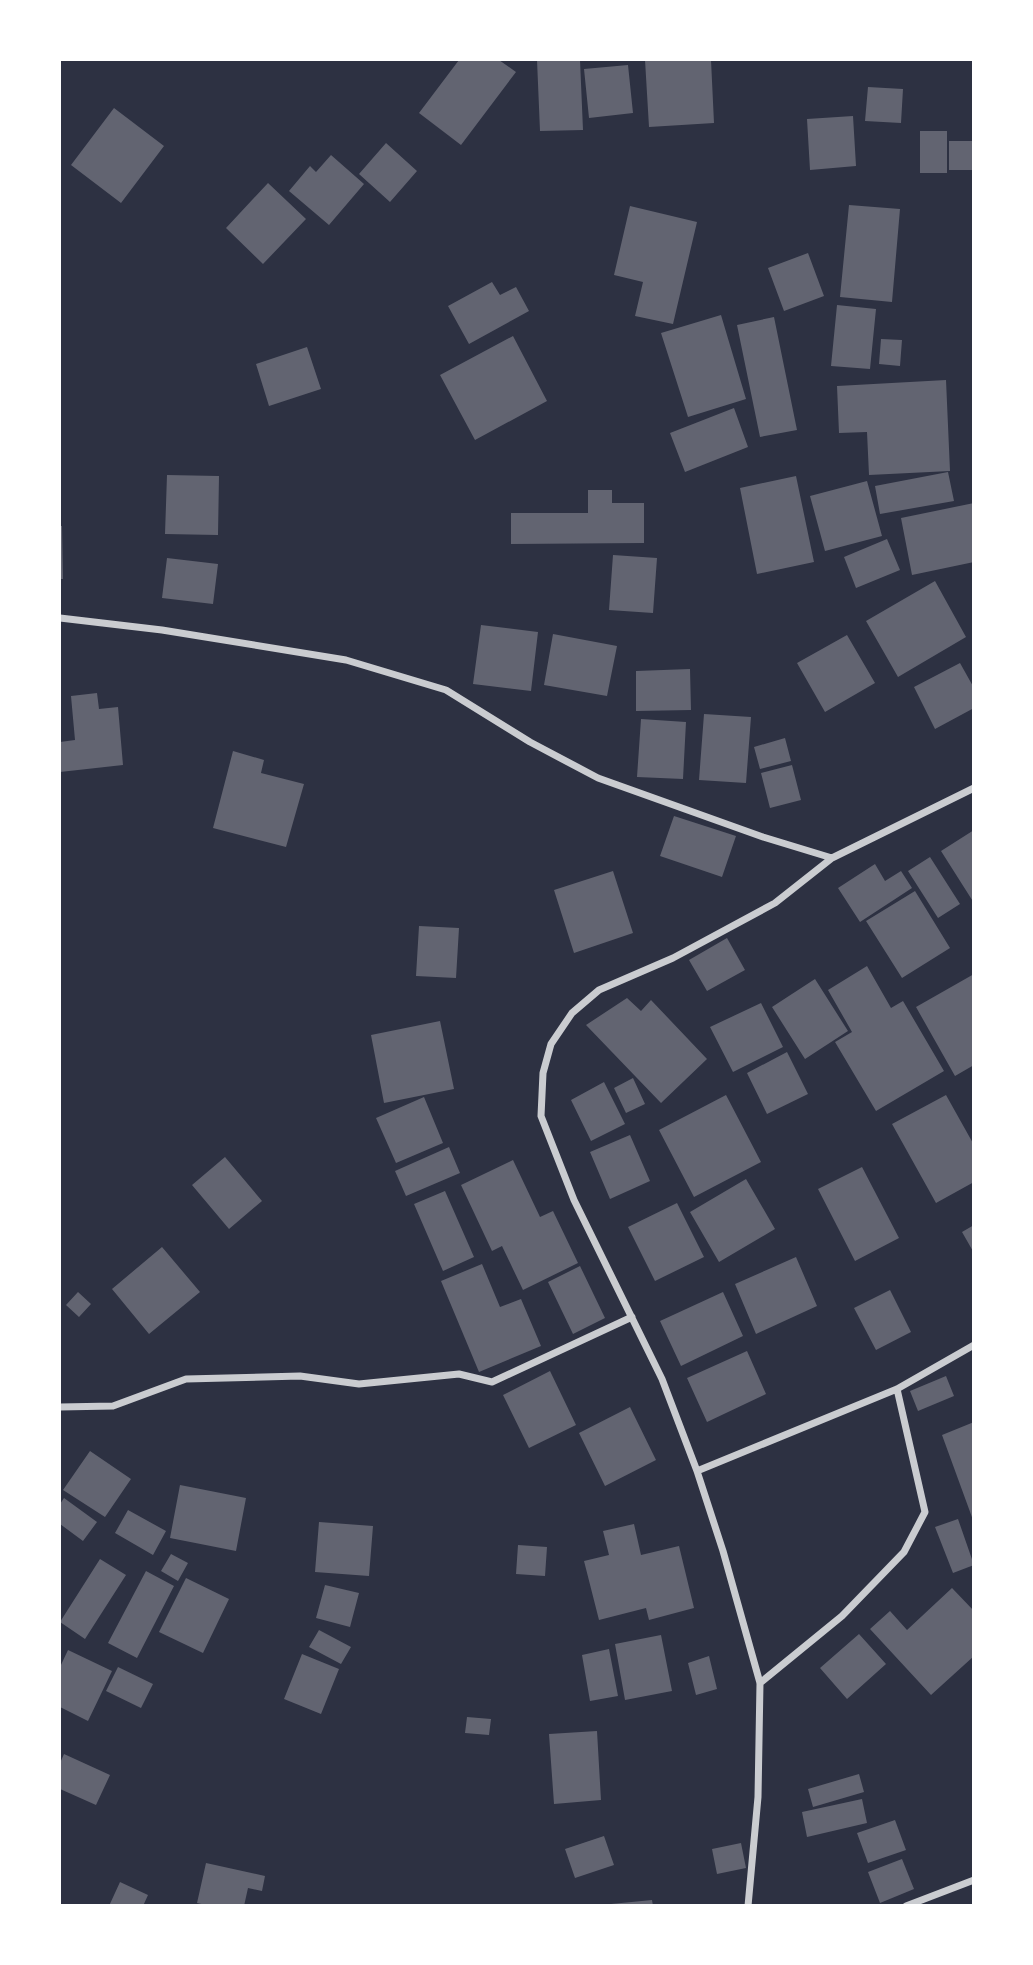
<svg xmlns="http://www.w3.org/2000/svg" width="1033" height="1965" viewBox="0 0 1033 1965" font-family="'Open Sans',sans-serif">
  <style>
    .building { fill: #626471 }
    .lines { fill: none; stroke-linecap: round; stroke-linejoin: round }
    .minor { stroke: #caccd0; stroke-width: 7 }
  </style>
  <rect width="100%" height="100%" fill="#2d3142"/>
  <path class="building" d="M459 60H499L516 72 461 145 419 113Z
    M537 60H580L583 130 540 131Z
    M645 60H711L714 123 649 127Z
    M628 65 633 113 589 118 584 69Z
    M868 87 903 89 901 123 865 121Z
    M114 108 164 146 121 203 71 165Z
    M853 116 856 166 810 170 807 119Z
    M920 131H947V173H920Z
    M949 141H974V170H949Z
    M386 143 417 171 390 202 359 174Z
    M331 155 364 184 329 225 289 191 310 166 316 172Z
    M268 183 306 219 263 264 226 228Z
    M849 205 900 209 892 302 840 297Z
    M630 206 697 222 673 324 635 316 643 282 614 275Z
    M808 253 824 296 784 311 768 268Z
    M492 282 500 295 516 287 529 311 469 344 448 306Z
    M837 305 876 309 870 369 831 366Z
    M721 315 746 399 688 417 661 333Z
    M774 317 797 430 760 437 737 325Z
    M513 336 547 401 475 440 440 375Z
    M881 339 902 340 900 366 879 364Z
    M307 347 321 389 269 406 256 364Z
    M946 380 950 471 869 475 867 432 839 433 837 386Z
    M734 408 748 447 685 472 670 433Z
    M948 472 954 501 880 514 875 486Z
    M167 475 219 476 218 535 165 534Z
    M796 476 814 562 757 574 740 488Z
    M867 481 882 536 825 551 810 496Z
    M588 490H612V503H644V543L511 544V513H588Z
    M974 503V562L912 575 901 518Z
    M60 526H62L63 579H60Z
    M887 539 900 570 856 588 844 557Z
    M613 555 657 558 653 613 609 610Z
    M167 558 218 564 213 604 162 598Z
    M935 581 966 637 898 677 866 621Z
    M481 625 538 632 531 691 473 684Z
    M553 634 617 646 607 696 544 685Z
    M847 635 875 683 825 712 797 663Z
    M960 663 974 688V708L935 729 914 687Z
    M690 669 691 710 636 711V671Z
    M97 693 99 709 118 707 123 765 60 772V742L75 740 71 696Z
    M704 714 751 717 746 783 699 780Z
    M641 719 686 722 683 779 637 777Z
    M785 738 791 761 760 769 754 747Z
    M233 751 264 760 261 773 304 784 286 847 213 828Z
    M792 765 801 800 770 808 761 773Z
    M674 816 736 836 722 877 660 856Z
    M974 830V903L941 851Z
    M930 857 960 904 938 918 908 871Z
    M875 864 885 881 901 871 912 888 860 922 838 888Z
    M613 871 633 933 574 953 554 890Z
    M915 891 950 948 902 978 866 921Z
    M419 926 459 928 456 978 416 976Z
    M727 938 745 970 707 991 689 960Z
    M867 966 891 1008 903 1001 944 1071 876 1111 835 1042 852 1032 828 990Z
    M974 974V1065L955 1076 916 1007Z
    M815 979 848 1031 805 1059 772 1007Z
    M627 998 641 1011 651 1000 707 1059 661 1103 586 1025Z
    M761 1003 783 1047 733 1072 710 1027Z
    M440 1021 454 1089 384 1103 371 1035Z
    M787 1052 808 1094 767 1114 747 1073Z
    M633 1078 645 1104 626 1113 614 1088Z
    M604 1082 625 1124 591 1141 571 1100Z
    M726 1095 761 1162 694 1197 659 1130Z
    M946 1095 974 1145V1182L936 1203 892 1124Z
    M424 1097 443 1143 396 1163 376 1118Z
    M630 1135 650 1181 610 1199 590 1152Z
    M449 1147 460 1173 406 1196 395 1171Z
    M225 1157 262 1201 229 1229 192 1185Z
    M513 1160 540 1217 553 1211 578 1263 523 1290 502 1246 492 1251 461 1185Z
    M862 1167 899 1238 855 1261 818 1189Z
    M746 1179 775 1229 719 1262 690 1212Z
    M445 1191 474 1257 443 1271 414 1204Z
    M677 1203 704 1257 655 1281 628 1227Z
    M974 1225V1253L962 1232Z
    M162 1247 200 1292 149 1334 112 1289Z
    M796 1257 817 1306 756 1334 735 1284Z
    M482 1264 500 1307 521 1299 541 1346 479 1372 441 1281Z
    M580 1266 605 1318 573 1334 548 1282Z
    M890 1290 911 1332 876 1350 854 1308Z
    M78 1292 91 1304 79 1317 66 1305Z
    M723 1292 743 1336 681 1366 660 1321Z
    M747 1351 766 1394 707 1422 687 1378Z
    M550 1371 576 1425 529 1448 503 1395Z
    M946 1376 954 1396 918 1411 910 1391Z
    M630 1407 656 1460 605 1486 579 1433Z
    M974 1422V1519L973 1520 942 1435Z
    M90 1451 131 1479 105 1517 63 1490Z
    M180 1485 246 1498 236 1551 170 1538Z
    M64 1498 97 1522 83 1541 60 1524V1504Z
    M128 1510 166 1531 153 1555 115 1533Z
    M958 1519 974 1565 953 1573 935 1527Z
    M319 1522 373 1526 369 1576 315 1572Z
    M634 1524 641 1555 679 1546 694 1608 649 1620 646 1608 599 1620 584 1561 609 1555 603 1531Z
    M518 1545 547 1547 545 1576 516 1574Z
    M171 1554 188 1563 178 1581 161 1571Z
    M100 1559 126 1575 85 1639 60 1622Z
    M146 1571 174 1586 137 1658 108 1643Z
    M186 1578 229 1599 203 1653 159 1632Z
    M325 1585 359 1593 350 1627 316 1618Z
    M952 1588 974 1611V1656L931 1695 870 1629 890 1611 907 1630Z
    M319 1630 351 1647 341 1664 309 1647Z
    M859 1634 886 1664 847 1699 820 1668Z
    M661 1635 672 1691 625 1700 615 1644Z
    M609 1649 618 1696 590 1701 582 1655Z
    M68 1650 112 1671 88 1721 60 1707V1667Z
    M302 1654 339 1669 321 1714 284 1699Z
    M709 1656 717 1689 696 1695 688 1663Z
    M118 1667 153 1684 141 1708 106 1691Z
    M467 1717 491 1719 489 1735 465 1733Z
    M597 1731 601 1800 554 1804 549 1734Z
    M64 1754 110 1775 96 1805 60 1789V1763Z
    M859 1774 864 1792 813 1807 808 1789Z
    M862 1799 867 1823 807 1837 802 1812Z
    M895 1820 906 1850 868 1863 857 1833Z
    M604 1836 614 1865 575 1878 565 1849Z
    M741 1843 746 1868 717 1874 712 1849Z
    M902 1859 914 1889 880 1903 868 1872Z
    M206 1863 265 1876 262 1891 248 1888 244 1906H210L197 1903Z
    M120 1882 148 1895 143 1906H109Z
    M652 1900 653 1906H611V1904Z"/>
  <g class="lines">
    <path class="minor" d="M60 618 162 630 346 660 446 690 530 742 598 778 763 837 832 858 974 788
      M60 1407 113 1406 186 1379 300 1376 359 1384 459 1374 492 1382 632 1317
      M697 1471 897 1389 974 1345
      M760 1683 842 1616 904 1552 925 1512 897 1389
      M748 1906 758 1797 760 1683 723 1551 697 1471 662 1379 574 1200 541 1116 543 1073 551 1044 572 1013 599 990 673 958 775 903 832 858
      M906 1906 974 1880"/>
  </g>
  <rect width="1033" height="1965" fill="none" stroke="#ffffff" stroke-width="122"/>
</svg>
